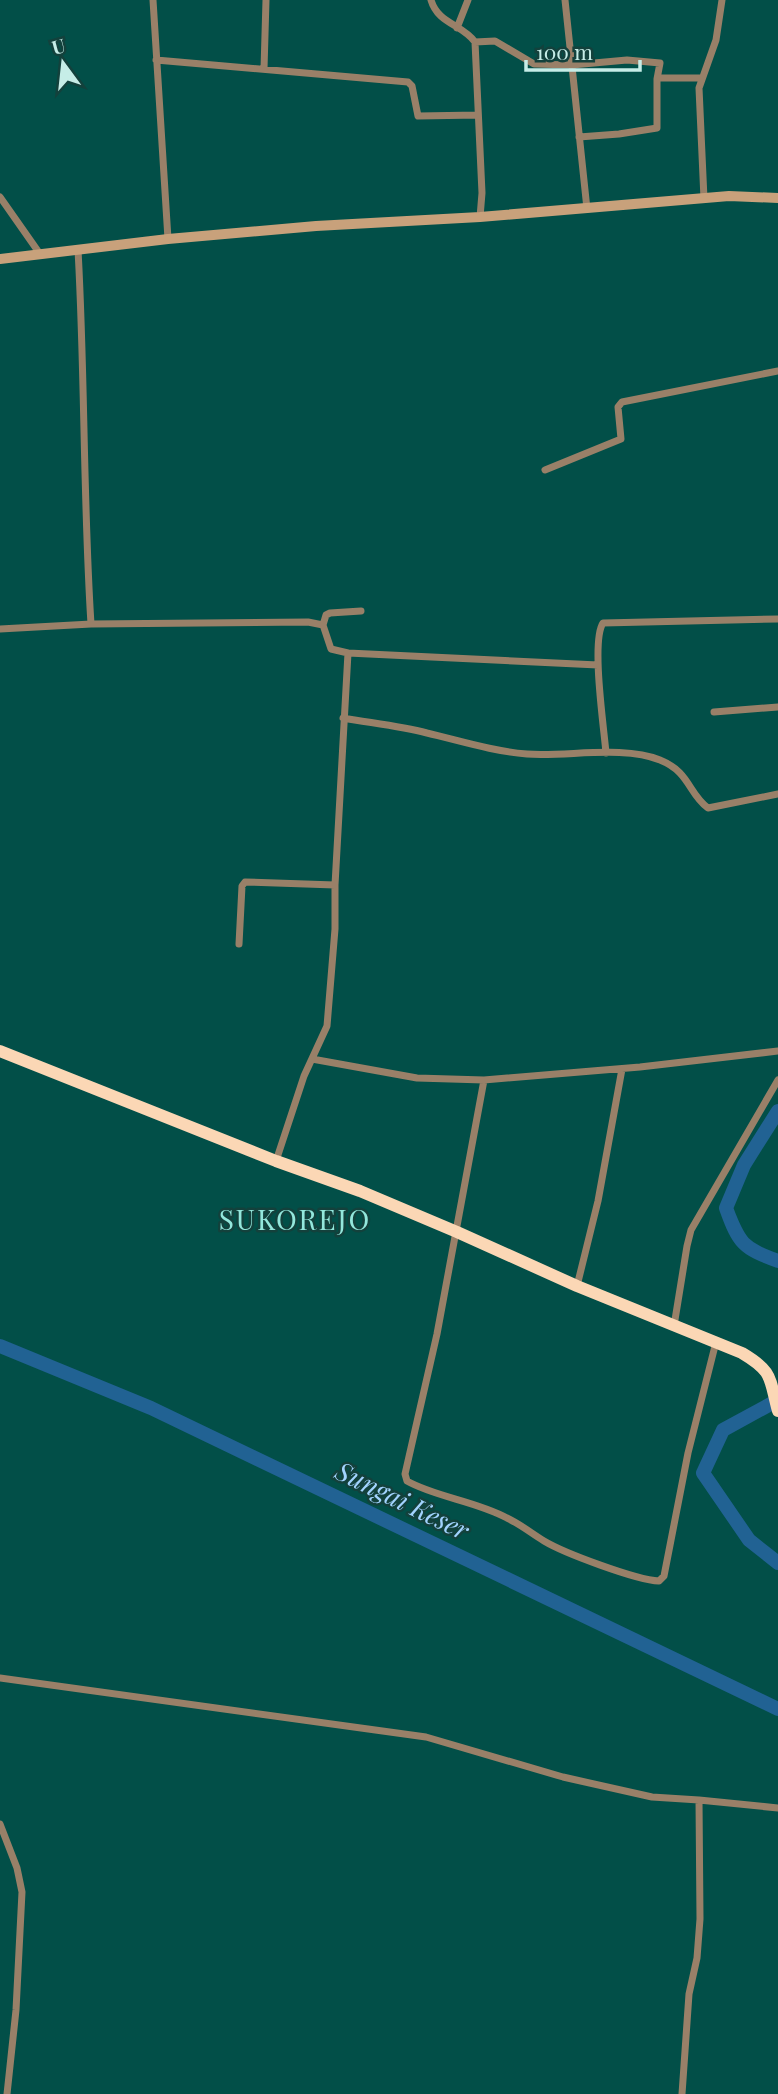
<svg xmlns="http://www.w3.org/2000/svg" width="778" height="2094" viewBox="0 0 778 2094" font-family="'Playfair Display',serif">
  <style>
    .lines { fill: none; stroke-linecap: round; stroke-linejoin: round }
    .river { stroke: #216293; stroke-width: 14 }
    .street { stroke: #998068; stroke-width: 7 }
    .secondary { stroke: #c8a17b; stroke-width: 10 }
    .highway { stroke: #fbd7b5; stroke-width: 12 }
    .labels { text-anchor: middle; stroke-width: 5; stroke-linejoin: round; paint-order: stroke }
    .water-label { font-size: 26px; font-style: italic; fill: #a2d3fe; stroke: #13413c }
    .quarter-label { font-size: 28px; letter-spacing: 2px; fill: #93e7dc; stroke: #13413c }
  </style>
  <rect width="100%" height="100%" fill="#024f48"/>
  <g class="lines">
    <path class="river" d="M778 1111 744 1165 726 1208C739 1244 743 1248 778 1261
      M0 1346 151 1408 778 1709
      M778 1400 723 1430 703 1473 749 1540 778 1563"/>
    <path class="street" d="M153 0 168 239
      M431 0C438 24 462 24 475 42L482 193 480 217
      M565 0 587 209
      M457 28 468 0
      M475 42 495 41 534 64 572 65 627 60 660 63 657 79V128L619 134 579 137
      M156 60 408 82 412 86 418 116 478 115
      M264 69 266 0
      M659 78H702
      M0 197 40 254
      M704 199 699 88 716 40 722 0
      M78 250C85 374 83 499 91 624
      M545 470 621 439 618 407 622 402 778 371
      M323 625 326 615 330 613 361 611
      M0 629 91 624 308 622 323 625 331 649 348 653
      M714 712 778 707
      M343 718C371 723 400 726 427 733 461 741 492 751 527 754 567 757 623 745 660 760 690 772 688 793 708 808L778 794
      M606 753C604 728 591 641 603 623L778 619
      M239 944 242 886 245 882 335 885
      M312 1059 417 1078 484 1080 640 1067 778 1051
      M484 1080 437 1334 405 1474 407 1481C435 1497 476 1501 507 1518 520 1524 531 1533 544 1541 564 1553 636 1580 659 1581L664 1576 688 1453 716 1342
      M276 1161 304 1076 327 1026 335 929V885L348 653 598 665
      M577 1286 598 1201 622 1069
      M674 1326 687 1246 691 1230 778 1080
      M0 1678 426 1737 563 1777 652 1797 699 1800
      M0 1824 17 1868 22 1892 16 2010 7 2094
      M682 2094 689 1994 697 1958 700 1919 699 1800 778 1808"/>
    <path class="secondary" d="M0 259 168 239 316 226 480 217 729 196 778 198"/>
    <path class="highway" d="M0 1051 276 1161 360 1191 457 1232 577 1286 742 1353C774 1372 769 1378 778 1411"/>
  </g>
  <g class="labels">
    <g class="water-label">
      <text transform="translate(402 1501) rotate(26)" y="9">Sungai Keser</text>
    </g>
    <g class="quarter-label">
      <text x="295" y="1230">SUKOREJO</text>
    </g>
  </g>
  <g transform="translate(63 63) rotate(345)" stroke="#13413c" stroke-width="5" paint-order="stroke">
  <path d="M0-5L12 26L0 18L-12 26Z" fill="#c6ede7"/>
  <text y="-10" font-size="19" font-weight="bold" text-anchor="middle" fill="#c6ede7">U</text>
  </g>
  <path d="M526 60v10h114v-10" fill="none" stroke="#c6ede7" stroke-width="3.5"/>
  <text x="536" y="60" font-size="21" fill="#c6ede7" stroke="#13413c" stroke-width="5" paint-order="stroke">100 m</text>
</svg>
